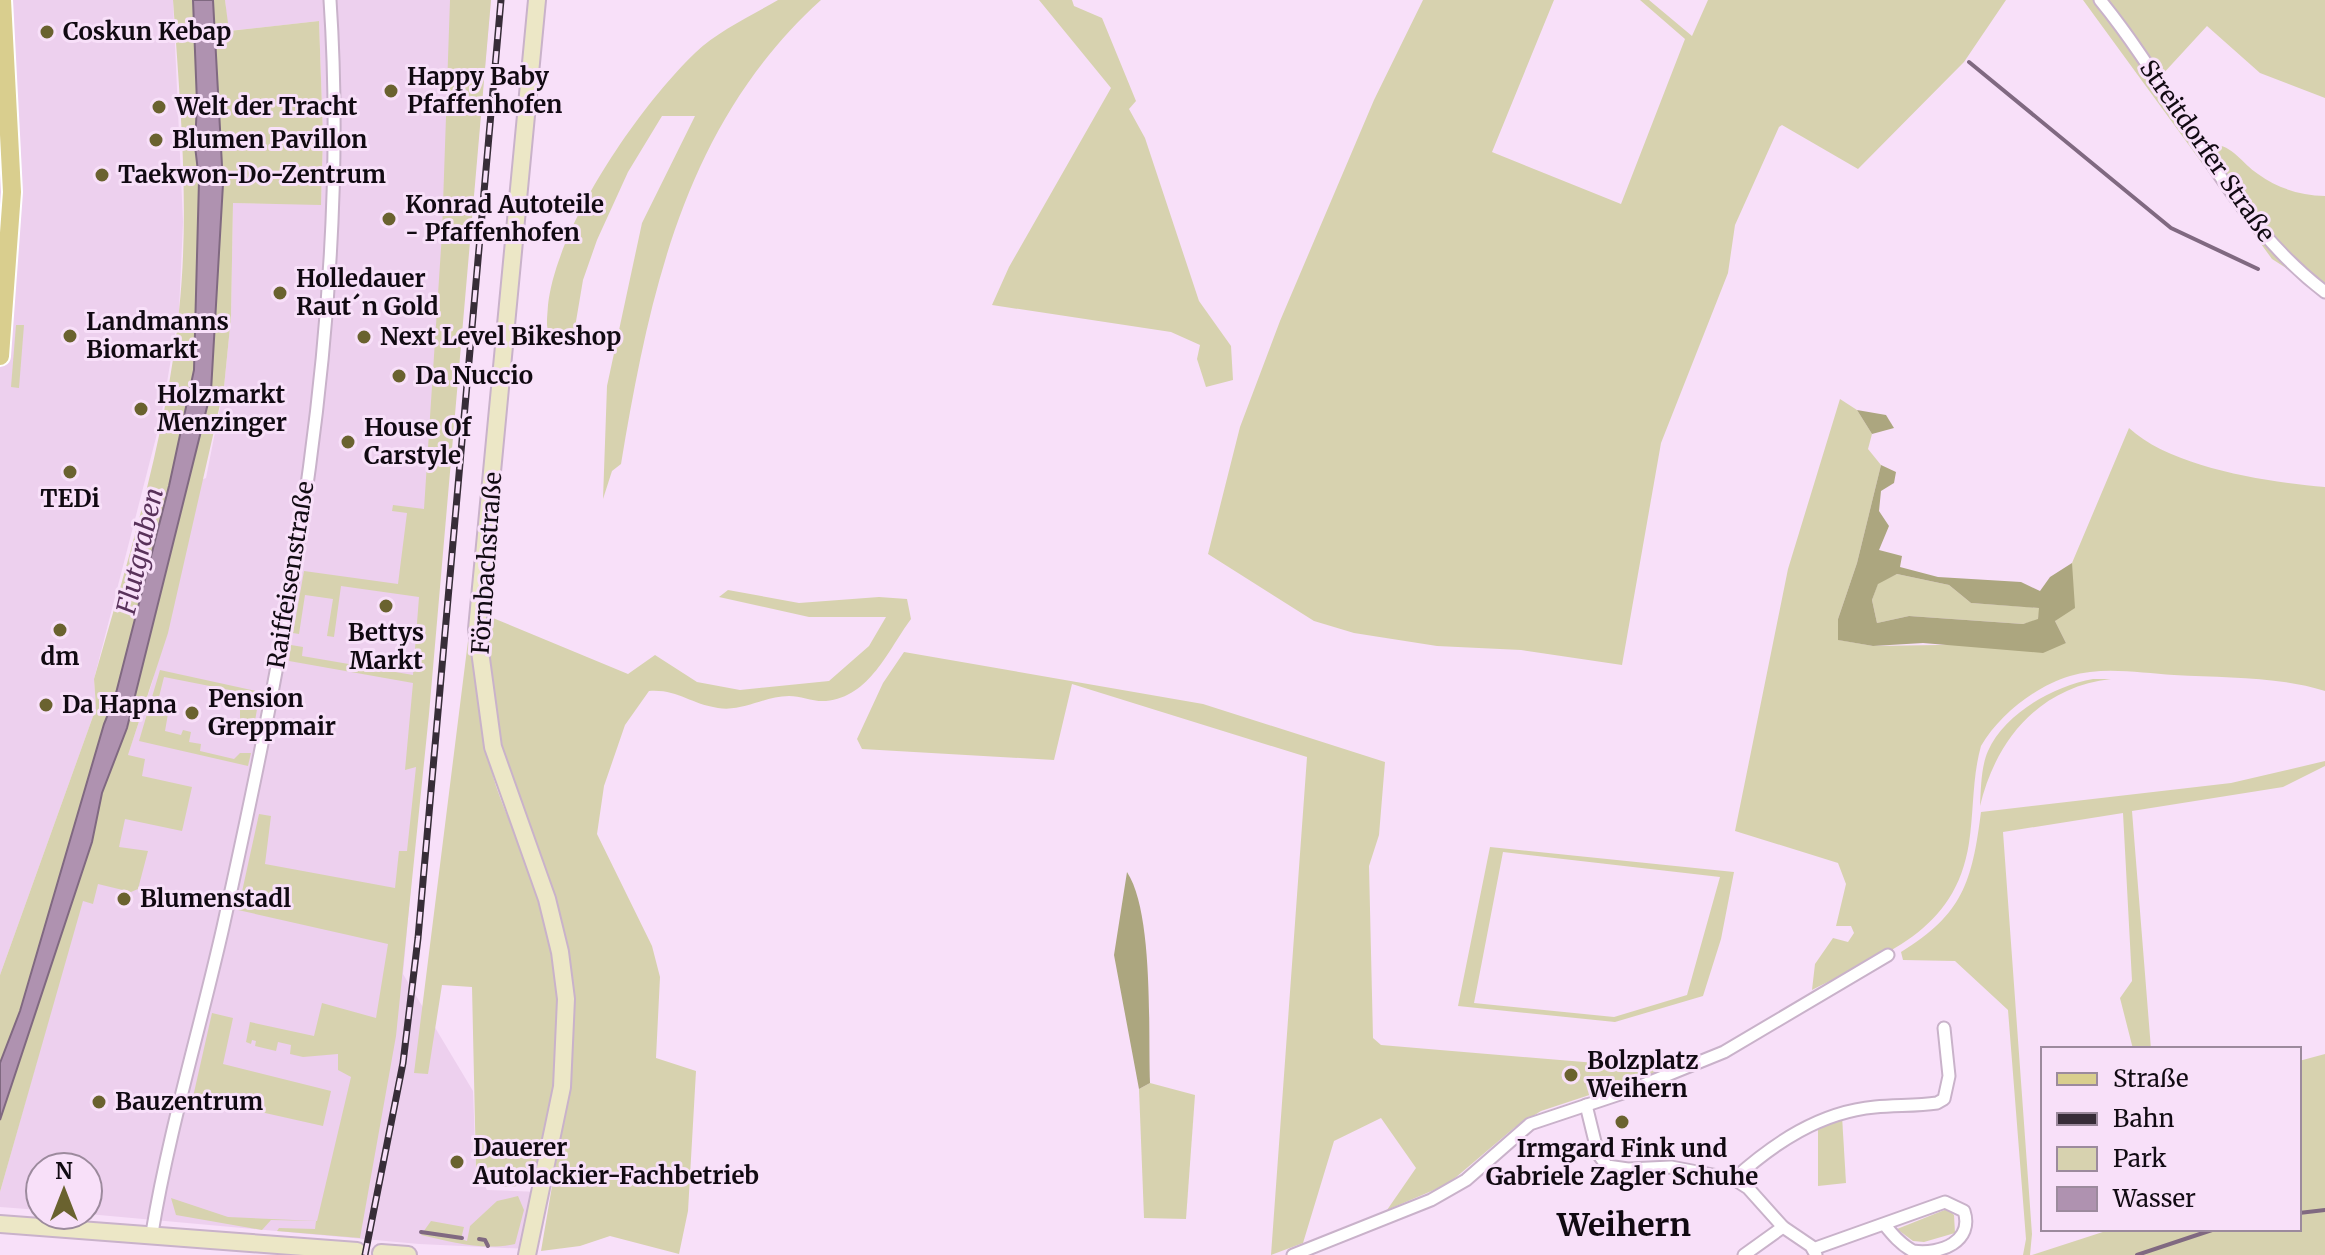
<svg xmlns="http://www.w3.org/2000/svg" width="2325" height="1255" viewBox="0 0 2325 1255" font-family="Merriweather,serif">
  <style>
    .built { fill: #edd0ee }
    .green { fill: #d7d2af; fill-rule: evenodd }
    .forest { fill: #aca67f; fill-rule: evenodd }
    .water { fill: #af92b0; stroke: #806981; stroke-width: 2 }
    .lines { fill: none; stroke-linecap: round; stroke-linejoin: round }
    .stream { stroke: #806981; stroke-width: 4 }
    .street-casing { stroke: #c9b2ca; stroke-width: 15 }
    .secondary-casing { stroke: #c9b2ca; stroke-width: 20 }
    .primary-casing { stroke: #fff; stroke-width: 22 }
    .street { stroke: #fff; stroke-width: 11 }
    .secondary { stroke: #ece7c6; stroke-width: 16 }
    .primary { stroke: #d9ce8e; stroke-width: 18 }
    .rail-casing { stroke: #372d38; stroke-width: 7 }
    .rail { stroke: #f8e0f9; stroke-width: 4; stroke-dasharray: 12; stroke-linecap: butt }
    .poi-dot { fill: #6a622f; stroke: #f8e0f9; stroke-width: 3 }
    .labels { text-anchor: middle; stroke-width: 6; stroke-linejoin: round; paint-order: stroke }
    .poi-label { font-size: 24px; font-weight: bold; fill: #110a12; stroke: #f8e0f9; text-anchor: start }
    .street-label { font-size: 24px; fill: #110a12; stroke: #f8e0f9 }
    .water-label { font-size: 26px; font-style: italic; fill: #58315a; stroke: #f8e0f9 }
    .district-label { font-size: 32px; font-weight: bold; fill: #110a12; stroke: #f8e0f9 }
  </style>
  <rect width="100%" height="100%" fill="#f8e0f9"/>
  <g class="built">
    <polygon points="0,0 173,0 183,222 179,311 161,418 94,679 96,708 0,975"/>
    <polygon points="225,0 491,0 403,974 473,1091 476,1169 487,1190 541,1192 529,1249 419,1244 88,1214 88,1167 40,1167 40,1210 0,1207 0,1192 98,844 152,683 201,480 206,478 224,387 231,317 233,203 321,204 323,136 319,21 228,31"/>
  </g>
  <g class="green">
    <path d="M173,0H225L229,31L319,21L323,136L321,205L233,203L231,317L224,387L168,633L128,755L145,759L142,776L192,787L183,827L182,831L125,819L119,847L148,851L138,889L131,892L98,884L93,904L83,901L0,1192V975L96,708L94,679C128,560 167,435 179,311C190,209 180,102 173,0Z"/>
    <polygon points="450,0 491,0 429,714 396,1036 360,1238 277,1231 279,1228 315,1229 316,1221 271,1220 262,1230 176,1215 171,1198 228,1217 317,1221 351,1077 338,1070 338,1054 303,1057 290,1054 291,1045 278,1042 276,1051 255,1046 256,1041 252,1040 251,1044 246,1042 250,1022 314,1036 322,1003 376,1018 388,944 238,910 259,814 271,816 265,864 395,888 399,851 407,851 416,767 405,770 413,683 289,661 291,645 303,647 302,656 413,675 419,597 341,586 334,637 327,636 333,599 305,595 299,634 293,633 304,571 398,584 407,513 392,511 393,505 424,509 442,233"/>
    <path d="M778,0H821C685,123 650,291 621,464L612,471L603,499L607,386L642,223L695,116H662L628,172L597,240L583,280L573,339L562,346C543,337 547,323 548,305C557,226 638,108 695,53C718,31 751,16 778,0Z"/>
    <polygon points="1039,0 1072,0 1074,6 1102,18 1136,101 1129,109 1145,138 1199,301 1231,346 1233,380 1206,387 1197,359 1200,345 1171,332 992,305 1009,267 1111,88"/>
    <polygon points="1423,0 1554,0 1492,152 1621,204 1685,39 1640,0 1649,0 1692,36 1708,0 2006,0 1964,62 1858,169 1782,125 1779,127 1735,225 1728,273 1661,443 1622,665 1521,650 1437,646 1354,633 1314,621 1208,554 1240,427 1280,321 1374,100"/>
    <path d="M2083,0H2325V98L2260,73L2207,26L2161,76L2210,145C2232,143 2241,163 2258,174C2279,189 2300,195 2325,196V293L2272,259Z"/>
    <polygon points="16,325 24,325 19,388 11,387"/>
    <path d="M1840,399L1857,410L1872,434L1868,449L1881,465L1857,563L1838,619L1839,640L1873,646L2066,643L2055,621L2071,597L2072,563L2129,428C2172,468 2268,482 2325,487V691C2276,676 2225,678 2174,675C2140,673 2103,666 2070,676C2036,686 1999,715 1981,746C1972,778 1974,811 1969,843C1955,933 1885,953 1812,990L1815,964L1833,938L1848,942L1854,933L1851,926H1836L1846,884L1838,863L1735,831L1788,569Z"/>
    <polygon points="1897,574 1949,585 1971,603 2040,608 2038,620 2023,624 1909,616 1877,623 1872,600 1878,583"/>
    <path d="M728,590L799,603L879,597L907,599L911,619C888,650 870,697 826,701C813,702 801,696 789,696C764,696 744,712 718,708C690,704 678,689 649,691L625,725L604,786L597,834L652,946L660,977L656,1058L696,1071L688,1211L679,1254L610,1236L580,1246L541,1251L568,1092L573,999L502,754L490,691L488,616L628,674L655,655L697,682L740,690L829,681L869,646L886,617H809L719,597Z"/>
    <path d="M468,641L474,653C479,697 482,743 496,786C513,836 541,882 551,934C568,1021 554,1091 536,1176C522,1193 485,1189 476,1169L472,987L442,985L428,1074L414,1073Z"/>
    <polygon points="904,652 1203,704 1385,762 1379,835 1369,866 1373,1038 1381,1045 1668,1069 1541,1111 1514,1128 1448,1184 1387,1210 1416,1168 1381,1118 1334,1141 1303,1243 1271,1255 1307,757 1072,684 1054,760 862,749 857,739 883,683"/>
    <polygon points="160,670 260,692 252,738 247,737 249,724 240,723 240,699 230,690 164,677 157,705 169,708 165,731 181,735 183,730 191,732 189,742 201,744 200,751 234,759 240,753 251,753 248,766 139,741"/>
    <path d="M2093,679H2111C2040,687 1996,739 1980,806C1981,788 1981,767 1988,751C2005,713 2054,686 2093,679Z"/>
    <path d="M2325,761V766L2283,787L2132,811L2151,1049H2133L2120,998L2132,981L2123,813L2003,832L2032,1234L2030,1255H2023L2026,1239L2008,1010L1955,961L1903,960L1901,952C1963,914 1972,882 1981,812L2231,783Z"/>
    <path d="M1490,847L1734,872L1721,939L1703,996L1615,1022L1458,1006ZM1503,852L1720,877L1687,995L1614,1017L1474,1003Z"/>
    <polygon points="212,1013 233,1018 223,1064 331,1091 323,1126 193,1097"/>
    <polygon points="2325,1054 2325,1255 2032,1255 2112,1229 2299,1229 2299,1061"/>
    <polygon points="1150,1083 1195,1095 1186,1219 1144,1218 1139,1089"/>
    <polygon points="1842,1116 1846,1183 1818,1186 1818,1125"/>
    <path d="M518,1196L524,1210L515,1244C483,1251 452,1242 421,1235L431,1221L464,1227L461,1239L467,1241L470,1226L497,1201Z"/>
    <polygon points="1947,1209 1954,1215 1955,1233 1924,1242 1913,1241 1897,1229"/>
  </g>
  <g class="forest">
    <polygon points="1857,410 1886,415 1894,428 1872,434"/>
    <path d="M1881,465L1896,472L1894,483L1881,491L1879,511L1889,526L1879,550L1902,556L1900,567L1938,577L2021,582L2040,591L2050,577L2072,563L2075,608L2055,621L2066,643L2043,653L1923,643L1873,646L1838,640V619L1857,563ZM1897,574L1949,585L1971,603L2039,608L2038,619L2023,624L1909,616L1877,623L1872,600L1878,584Z"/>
    <path d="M1127,872C1154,913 1148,1031 1150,1083L1139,1089L1114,955Z"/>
  </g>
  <polygon class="water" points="193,0 213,0 223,184 211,391 127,728 102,793 92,842 0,1120 0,1063 20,1011 104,724 115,697 169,486 194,370 199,180 195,146 197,103"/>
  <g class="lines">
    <g class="stream">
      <polyline points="1969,62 2171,228 2258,269"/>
      <polyline points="2299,1213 2325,1210"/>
      <polyline points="421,1232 462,1238"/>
      <polyline points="479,1239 485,1240 488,1246"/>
      <polyline points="2137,1255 2215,1229"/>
    </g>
    <g class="street-casing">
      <g id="street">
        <path d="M2100,0C2178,95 2226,217 2325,292"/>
        <polyline points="1586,1105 1598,1154 1607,1166 1628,1169 1671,1167 1734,1179 1748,1188 1783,1227 1811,1246 1816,1255"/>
        <path d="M1734,1179C1774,1143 1820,1112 1875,1107C1896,1105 1917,1106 1937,1103L1944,1099L1949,1076L1944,1028"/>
        <path d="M152,1233C169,1130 200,1029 223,927C290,625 351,311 330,0"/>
        <path d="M1813,1249L1945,1202L1964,1211C1974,1241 1941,1255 1913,1251C1901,1245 1892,1234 1884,1224"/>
        <polyline points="1293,1255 1431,1200 1466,1180 1530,1124 1623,1093 1724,1052 1888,955"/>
        <polyline points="1744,1255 1783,1227"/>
      </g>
    </g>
    <g class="secondary-casing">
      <g id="secondary">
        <polyline points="0,1224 357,1251"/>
        <polyline points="381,1253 408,1255"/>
        <polyline points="527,1255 562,1087 566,999 560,952 547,899 493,747 477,629 537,0"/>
      </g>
    </g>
    <g class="primary-casing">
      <polyline id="primary" points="0,356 12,192 2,0"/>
    </g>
    <use href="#street" class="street"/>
    <use href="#secondary" class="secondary"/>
    <use href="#primary" class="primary"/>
    <g class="rail-casing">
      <polyline id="rail" points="365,1255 403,1063 418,938 501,0"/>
    </g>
    <use href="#rail" class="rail"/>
  </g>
  <g class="poi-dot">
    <circle cx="47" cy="32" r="8"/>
    <circle cx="391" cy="91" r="8"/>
    <circle cx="159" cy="107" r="8"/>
    <circle cx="156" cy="140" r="8"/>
    <circle cx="102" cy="175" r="8"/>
    <circle cx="389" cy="219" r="8"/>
    <circle cx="280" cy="293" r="8"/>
    <circle cx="70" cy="336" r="8"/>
    <circle cx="364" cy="337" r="8"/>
    <circle cx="399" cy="376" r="8"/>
    <circle cx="141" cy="409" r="8"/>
    <circle cx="348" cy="442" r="8"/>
    <circle cx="70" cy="472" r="8"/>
    <circle cx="386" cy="606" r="8"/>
    <circle cx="60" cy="630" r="8"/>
    <circle cx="46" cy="705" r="8"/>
    <circle cx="192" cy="713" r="8"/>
    <circle cx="124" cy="899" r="8"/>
    <circle cx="1571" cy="1075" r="8"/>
    <circle cx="99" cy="1102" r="8"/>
    <circle cx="1622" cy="1122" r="8"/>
    <circle cx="457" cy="1162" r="8"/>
  </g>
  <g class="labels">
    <g class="poi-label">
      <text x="63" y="40">Coskun Kebap</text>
      <text x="407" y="85">Happy Baby<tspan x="407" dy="28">Pfaffenhofen</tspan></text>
      <text x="175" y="115">Welt der Tracht</text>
      <text x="172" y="148">Blumen Pavillon</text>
      <text x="118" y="183">Taekwon-Do-Zentrum</text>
      <text x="405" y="213">Konrad Autoteile<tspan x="405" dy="28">- Pfaffenhofen</tspan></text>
      <text x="296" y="287">Holledauer<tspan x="296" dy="28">Raut´n Gold</tspan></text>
      <text x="86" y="330">Landmanns<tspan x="86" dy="28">Biomarkt</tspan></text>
      <text x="380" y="345">Next Level Bikeshop</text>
      <text x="415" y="384">Da Nuccio</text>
      <text x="157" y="403">Holzmarkt<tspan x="157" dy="28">Menzinger</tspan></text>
      <text x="364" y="436">House Of<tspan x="364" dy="28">Carstyle</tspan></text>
      <text x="70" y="507" text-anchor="middle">TEDi</text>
      <text x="386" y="641" text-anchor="middle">Bettys<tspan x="386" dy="28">Markt</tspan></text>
      <text x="60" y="665" text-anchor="middle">dm</text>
      <text x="208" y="707">Pension<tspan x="208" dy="28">Greppmair</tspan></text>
      <text x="62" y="713">Da Hapna</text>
      <text x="140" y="907">Blumenstadl</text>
      <text x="1587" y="1069">Bolzplatz<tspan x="1587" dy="28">Weihern</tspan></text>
      <text x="115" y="1110">Bauzentrum</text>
      <text x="473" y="1156">Dauerer<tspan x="473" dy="28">Autolackier-Fachbetrieb</tspan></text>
      <text x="1622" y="1157" text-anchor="middle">Irmgard Fink und<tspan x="1622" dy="28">Gabriele Zagler Schuhe</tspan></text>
    </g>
    <g class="street-label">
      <text transform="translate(2207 151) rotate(55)" y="8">Streitdorfer Straße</text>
      <text transform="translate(487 563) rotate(-86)" y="8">Förnbachstraße</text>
      <text transform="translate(291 575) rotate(-81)" y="8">Raiffeisenstraße</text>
    </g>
    <g class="water-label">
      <text transform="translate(140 551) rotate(-77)" y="9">Flutgraben</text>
    </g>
    <g class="district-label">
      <text x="1624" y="1236">Weihern</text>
    </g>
  </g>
  <rect x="2041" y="1047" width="260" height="184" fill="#f8e0f9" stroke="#9c8a9d" stroke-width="2"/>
  <rect x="2057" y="1073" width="40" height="12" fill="#d9ce8e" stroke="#9c8a9d" stroke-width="2"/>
  <text x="2113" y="1087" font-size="24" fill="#110a12">Straße</text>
  <rect x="2057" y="1113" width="40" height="12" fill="#372d38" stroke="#9c8a9d" stroke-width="2"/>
  <text x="2113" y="1127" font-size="24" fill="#110a12">Bahn</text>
  <rect x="2057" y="1147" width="40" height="24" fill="#d7d2af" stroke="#9c8a9d" stroke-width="2"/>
  <text x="2113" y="1167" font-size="24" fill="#110a12">Park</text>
  <rect x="2057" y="1187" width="40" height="24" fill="#af92b0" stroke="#9c8a9d" stroke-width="2"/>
  <text x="2113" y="1207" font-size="24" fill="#110a12">Wasser</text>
  <g transform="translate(64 1191)"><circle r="38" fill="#f8e0f9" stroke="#9c8a9d" stroke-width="2"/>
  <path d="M0-6L14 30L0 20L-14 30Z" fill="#6a622f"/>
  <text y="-12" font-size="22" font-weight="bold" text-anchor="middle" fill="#110a12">N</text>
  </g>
</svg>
